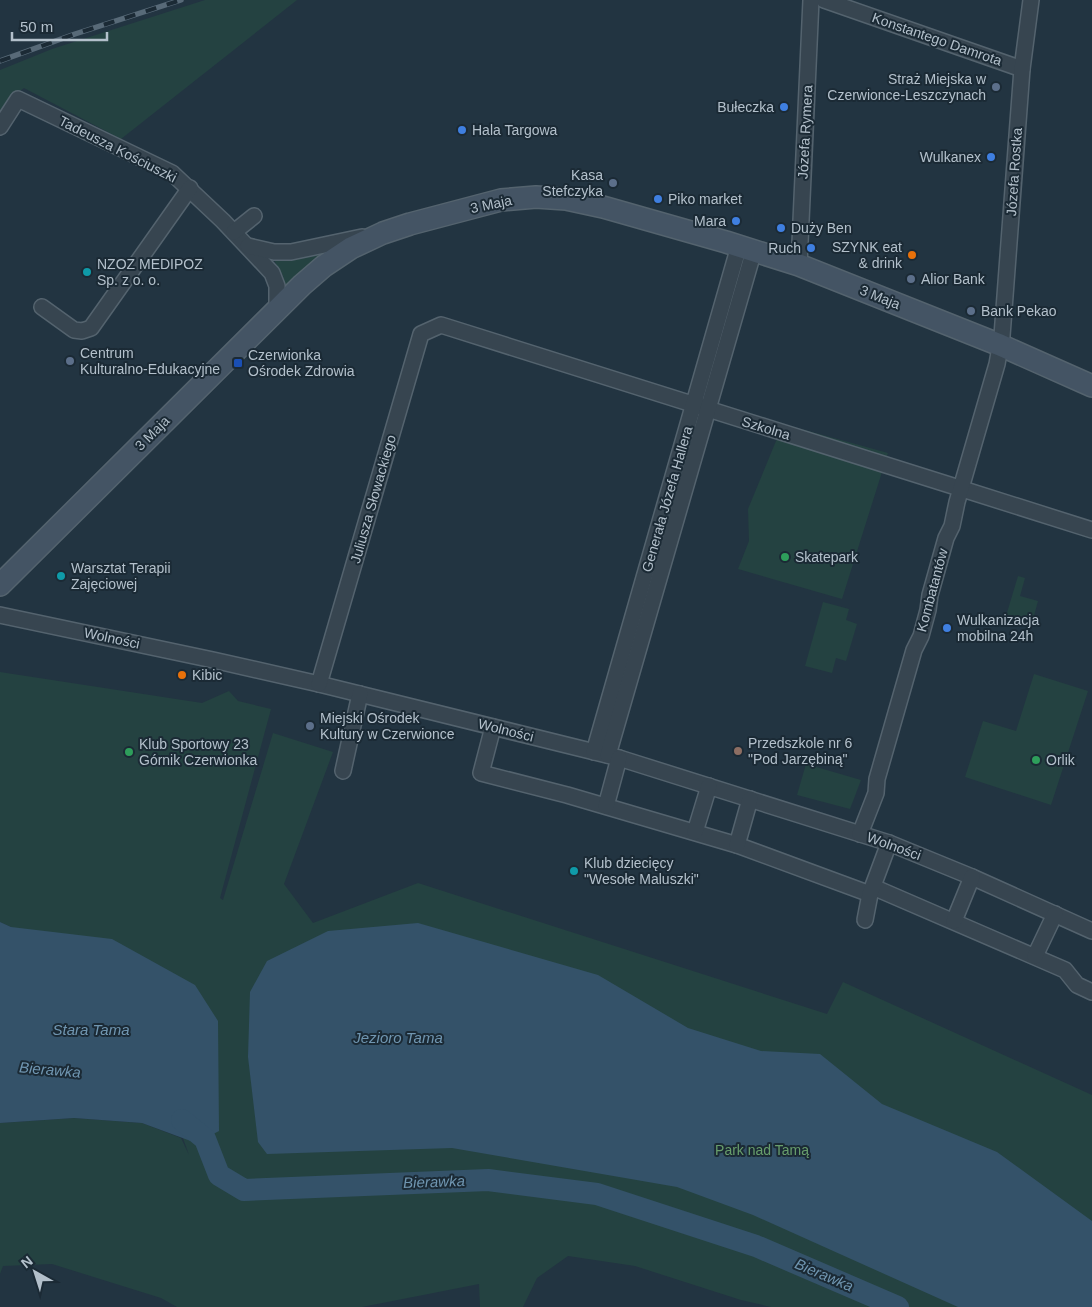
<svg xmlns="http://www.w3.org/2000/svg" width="1092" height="1307" viewBox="0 0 1092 1307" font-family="Helvetica,sans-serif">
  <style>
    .green { fill: #244241 }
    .water { fill: #345269 }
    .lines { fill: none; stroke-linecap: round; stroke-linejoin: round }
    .river { stroke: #345269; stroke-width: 22 }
    .street-casing { stroke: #54636e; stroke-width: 18 }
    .secondary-casing { stroke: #54636e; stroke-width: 24 }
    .street { stroke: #374550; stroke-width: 15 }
    .secondary { stroke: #445464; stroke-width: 21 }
    .rail-casing { stroke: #586a78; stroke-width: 5.5 }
    .rail { stroke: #1b2a35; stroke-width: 4; stroke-dasharray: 11; stroke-linecap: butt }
    .service-dot { fill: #5c6f8a; stroke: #1b2a35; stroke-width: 2 }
    .shop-dot { fill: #3f7fe0; stroke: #1b2a35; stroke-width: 2 }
    .food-dot { fill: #e8710a; stroke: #1b2a35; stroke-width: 2 }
    .culture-dot { fill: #0f9aa8; stroke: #1b2a35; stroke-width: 2 }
    .transit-dot { fill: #1a4fb4; stroke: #1b2a35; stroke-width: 2 }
    .leisure-dot { fill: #2e9e5b; stroke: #1b2a35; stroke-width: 2 }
    .education-dot { fill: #8d6e63; stroke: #1b2a35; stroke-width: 2 }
    .labels { text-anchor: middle; stroke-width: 4; stroke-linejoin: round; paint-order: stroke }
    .street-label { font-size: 14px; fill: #b3c0cb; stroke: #1b2a35 }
    .poi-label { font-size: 14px; fill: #b3c0cb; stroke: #1b2a35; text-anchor: start }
    .park-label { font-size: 14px; fill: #689e6c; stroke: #1b2a35 }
    .water-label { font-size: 15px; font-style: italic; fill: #7096b1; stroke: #1b2a35 }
  </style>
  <rect width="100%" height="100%" fill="#223441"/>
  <g class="green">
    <polygon points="205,0 297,0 121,139 24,88 9,99 0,113 0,70 52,49"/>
    <polygon points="321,254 319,258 286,290 283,276 274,260 300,259"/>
    <polygon points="783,424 888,453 842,599 738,569 749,541 748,509"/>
    <polygon points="1018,576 1025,578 1020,596 1038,601 1032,623 1006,616"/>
    <polygon points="823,602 849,609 846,620 857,624 846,661 836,658 832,673 805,666"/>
    <polygon points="0,672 202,703 229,691 238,701 271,709 220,898 223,900 273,733 333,752 284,884 313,923 418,883 827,1014 843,982 1092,1095 1092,1307 771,1307 741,1300 635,1266 568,1256 537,1278 523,1307 480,1307 479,1284 362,1307 177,1307 161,1298 52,1264 3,1266 0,1274 0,1123 74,1118 142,1123 181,1138 189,1155 136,1005 11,927 0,922"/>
    <polygon points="1034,674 1088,691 1051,805 965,777 983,721 1016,731"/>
    <polygon points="806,764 861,780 850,809 797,795"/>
  </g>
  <g class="water">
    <polygon points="0,922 11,927 112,939 195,985 218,1021 219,1131 196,1143 142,1123 74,1118 0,1123"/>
    <polygon points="418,923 598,975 688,1028 761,1051 820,1054 882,1104 997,1152 1092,1221 1092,1307 958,1307 753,1215 677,1187 452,1148 267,1154 258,1142 248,1057 250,992 267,961 328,931"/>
  </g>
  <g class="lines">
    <polyline class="river" points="182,1120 205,1139 219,1175 244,1190 488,1180 597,1194 756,1246 898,1307"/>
    <g class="street-casing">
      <g id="street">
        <polyline points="824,0 1022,69"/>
        <polyline points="0,127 18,99 172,173 223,221 272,273 277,286 277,309"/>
        <polyline points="234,232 254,216"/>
        <polyline points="248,246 274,252 291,252 362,237"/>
        <polyline points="799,265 811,0"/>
        <polyline points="42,307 74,330 82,331 91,328 190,188"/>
        <polyline points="0,615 213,660 319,684 619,758 889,843 972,877 1092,931"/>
        <path d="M319,684L421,334L441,325C657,394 875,461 1092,530"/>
        <polyline points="493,727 481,773 567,795 737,845 870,894"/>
        <polyline points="594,752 739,246"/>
        <polyline points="608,755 754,250"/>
        <polyline points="343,771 360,694"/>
        <polyline points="606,806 619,758"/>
        <polyline points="695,832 709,786"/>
        <polyline points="860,834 876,793 877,779 914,650 921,636 928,610 930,595 946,538 952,526 957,502 997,364 1002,336 1022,69 1031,0"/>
        <polyline points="737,845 750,799"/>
        <polyline points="873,887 1065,970 1077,985 1092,992"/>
        <polyline points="865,920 870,894 889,843"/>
        <polyline points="954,921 972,877"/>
        <polyline points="1035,956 1055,914"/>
      </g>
    </g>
    <g class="secondary-casing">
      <polyline id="secondary" points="0,585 302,285 324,266 351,248 383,233 410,224 501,200 536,197 566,199 603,207 726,242 799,265 1000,345 1092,386"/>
    </g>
    <use href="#street" class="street"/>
    <use href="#secondary" class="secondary"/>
    <g class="rail-casing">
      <polyline id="rail" points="0,61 75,34 181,0"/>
    </g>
    <use href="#rail" class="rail"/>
  </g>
  <g class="service-dot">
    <circle cx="996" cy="87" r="5"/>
    <circle cx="613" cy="183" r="5"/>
    <circle cx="911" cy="279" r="5"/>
    <circle cx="971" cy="311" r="5"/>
    <circle cx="70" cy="361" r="5"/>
    <circle cx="310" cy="726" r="5"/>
  </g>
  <g class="shop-dot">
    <circle cx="784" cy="107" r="5"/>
    <circle cx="462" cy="130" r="5"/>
    <circle cx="991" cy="157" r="5"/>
    <circle cx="658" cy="199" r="5"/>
    <circle cx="736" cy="221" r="5"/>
    <circle cx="781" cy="228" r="5"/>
    <circle cx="811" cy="248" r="5"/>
    <circle cx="947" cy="628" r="5"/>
  </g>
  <g class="food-dot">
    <circle cx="912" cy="255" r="5"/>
    <circle cx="182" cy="675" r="5"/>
  </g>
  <g class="culture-dot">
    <circle cx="87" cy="272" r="5"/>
    <circle cx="61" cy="576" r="5"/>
    <circle cx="574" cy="871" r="5"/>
  </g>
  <rect class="transit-dot" x="233" y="358" width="10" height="10" rx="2.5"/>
  <g class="leisure-dot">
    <circle cx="785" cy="557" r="5"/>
    <circle cx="129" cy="752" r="5"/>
    <circle cx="1036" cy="760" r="5"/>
  </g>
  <circle class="education-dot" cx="738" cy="751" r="5"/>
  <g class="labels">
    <g class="street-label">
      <text transform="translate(937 39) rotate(19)" y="5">Konstantego Damrota</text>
      <text transform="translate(805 132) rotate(-87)" y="5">Józefa Rymera</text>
      <text transform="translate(118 149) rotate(27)" y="5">Tadeusza Kościuszki</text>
      <text transform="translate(1014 172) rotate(-86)" y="5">Józefa Rostka</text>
      <text transform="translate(491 204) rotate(-12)" y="5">3 Maja</text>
      <text transform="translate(880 297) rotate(22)" y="5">3 Maja</text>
      <text transform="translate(766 428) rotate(17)" y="5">Szkolna</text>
      <text transform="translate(152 433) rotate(-45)" y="5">3 Maja</text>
      <text transform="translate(373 499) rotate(-74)" y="5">Juliusza Słowackiego</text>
      <text transform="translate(667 499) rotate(-74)" y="5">Generała Józefa Hallera</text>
      <text transform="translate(932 590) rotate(-75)" y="5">Kombatantów</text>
      <text transform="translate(112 638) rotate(12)" y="5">Wolności</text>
      <text transform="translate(506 730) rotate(14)" y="5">Wolności</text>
      <text transform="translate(894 846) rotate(20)" y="5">Wolności</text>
    </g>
    <g class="poi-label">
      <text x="986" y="84" text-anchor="end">Straż Miejska w<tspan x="986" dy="16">Czerwionce-Leszczynach</tspan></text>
      <text x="774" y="112" text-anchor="end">Bułeczka</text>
      <text x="472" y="135">Hala Targowa</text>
      <text x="981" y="162" text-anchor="end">Wulkanex</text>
      <text x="603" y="180" text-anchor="end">Kasa<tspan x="603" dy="16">Stefczyka</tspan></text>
      <text x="668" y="204">Piko market</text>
      <text x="726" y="226" text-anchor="end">Mara</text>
      <text x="791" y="233">Duży Ben</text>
      <text x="902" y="252" text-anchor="end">SZYNK eat<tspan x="902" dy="16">&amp; drink</tspan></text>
      <text x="801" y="253" text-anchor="end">Ruch</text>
      <text x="97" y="269">NZOZ MEDIPOZ<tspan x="97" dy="16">Sp. z o. o.</tspan></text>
      <text x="921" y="284">Alior Bank</text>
      <text x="981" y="316">Bank Pekao</text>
      <text x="80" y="358">Centrum<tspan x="80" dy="16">Kulturalno-Edukacyjne</tspan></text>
      <text x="248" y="360">Czerwionka<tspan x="248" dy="16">Ośrodek Zdrowia</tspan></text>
      <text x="795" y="562">Skatepark</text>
      <text x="71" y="573">Warsztat Terapii<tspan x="71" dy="16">Zajęciowej</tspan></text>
      <text x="957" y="625">Wulkanizacja<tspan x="957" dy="16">mobilna 24h</tspan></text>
      <text x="192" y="680">Kibic</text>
      <text x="320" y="723">Miejski Ośrodek<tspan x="320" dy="16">Kultury w Czerwionce</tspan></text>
      <text x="748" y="748">Przedszkole nr 6<tspan x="748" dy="16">"Pod Jarzębiną"</tspan></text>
      <text x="139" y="749">Klub Sportowy 23<tspan x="139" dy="16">Górnik Czerwionka</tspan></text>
      <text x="1046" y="765">Orlik</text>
      <text x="584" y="868">Klub dziecięcy<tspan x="584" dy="16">"Wesołe Maluszki"</tspan></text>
    </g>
    <g class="park-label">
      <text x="762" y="1155">Park nad Tamą</text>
    </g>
    <g class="water-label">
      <text x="91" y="1035">Stara Tama</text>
      <text x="398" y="1043">Jezioro Tama</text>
      <text transform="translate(50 1070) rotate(5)" y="5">Bierawka</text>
      <text transform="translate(434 1182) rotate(-2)" y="5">Bierawka</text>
      <text transform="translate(824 1275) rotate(23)" y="5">Bierawka</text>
    </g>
  </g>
  <g transform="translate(35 1272) rotate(321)" stroke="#1b2a35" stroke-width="4" paint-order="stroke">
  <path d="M0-4L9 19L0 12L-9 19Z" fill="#b3c0cb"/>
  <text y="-8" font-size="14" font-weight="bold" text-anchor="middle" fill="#b3c0cb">N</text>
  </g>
  <path d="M12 32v8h95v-8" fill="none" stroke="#b3c0cb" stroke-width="2.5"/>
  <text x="20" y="32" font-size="15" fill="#b3c0cb" stroke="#1b2a35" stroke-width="4" paint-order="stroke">50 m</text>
</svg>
